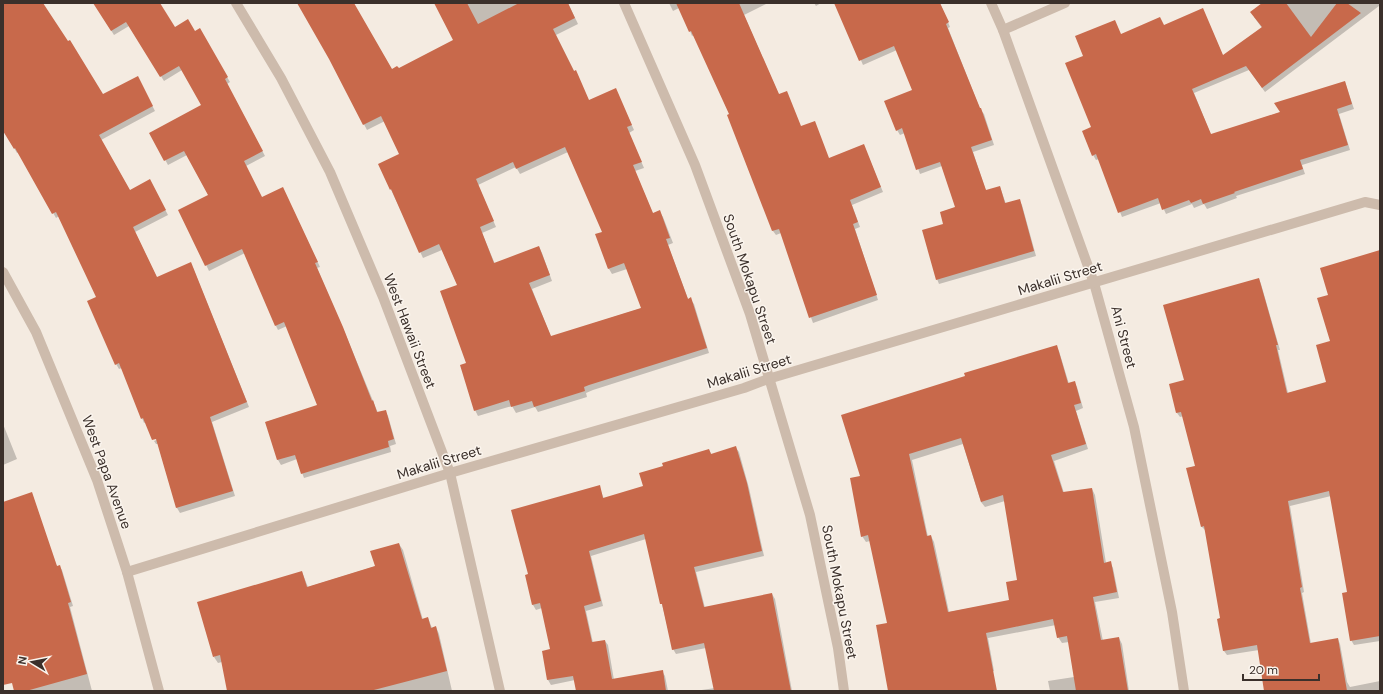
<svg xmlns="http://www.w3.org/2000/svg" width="1383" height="694" viewBox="0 0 1383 694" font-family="'DM Sans',sans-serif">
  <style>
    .shadow { fill: #0003; fill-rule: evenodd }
    .building { fill: #c8694b; fill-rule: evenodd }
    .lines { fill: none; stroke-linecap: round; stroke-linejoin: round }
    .minor { stroke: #cdbbac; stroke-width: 10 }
    .tertiary { stroke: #cdbbac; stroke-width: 10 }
    .labels { text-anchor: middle; stroke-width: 3; stroke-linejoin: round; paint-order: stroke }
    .street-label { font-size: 14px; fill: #3b302b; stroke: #fbf5ee }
  </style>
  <rect width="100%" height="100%" fill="#f4ebe1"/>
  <g class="shadow">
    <polygon points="3,3 42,3 103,96 140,82 155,111 101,140 130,191 152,185 168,215 135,232 157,278 193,268 249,407 212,422 235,496 180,513 177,508 158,444 156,444 154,441 161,438 146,422 144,423 122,368 119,369 116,364 98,297 59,216 56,218 19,152 17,153 3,129"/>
    <polygon points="94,3 159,3 174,28 195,33 199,30 230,82 227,84 265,156 246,166 262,198 285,193 320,267 317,268 345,333 378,413 385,411 388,416 396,444 390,446 391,452 304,478 297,459 281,465 278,460 266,422 318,406 287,326 278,330 276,326 245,253 209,271 180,210 209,196 187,155 168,165 151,134 203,106 182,70 164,81 129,26 114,35"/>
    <path d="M298,3H353L392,70H398L455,40L435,3H568L578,24L556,35L589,101L618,95L634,130L629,133L644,168L635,171L653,214L659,211L663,217L673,243L668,245L688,299H690L694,304L709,353L593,390L586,393L587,397L538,412L535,407L516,413L512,406L478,416L475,410L467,364L458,286L442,250L423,258L379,164L400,155L385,121L367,130L330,59ZM568,152L603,232L597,235L609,269L612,274L627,269L642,308L551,337L532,289L552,281L542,253L539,247L495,264L482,233L496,227L478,185L516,167L520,174Z"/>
    <polygon points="669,3 768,3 744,15 779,95 801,127 829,159 864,146 883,192 852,205 860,227 855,229 878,300 813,323 781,233 776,235 773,231 729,115 730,115 694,35 692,36 690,31 679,8 673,11"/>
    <polygon points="814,3 821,3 816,6"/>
    <polygon points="836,3 940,3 950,27 948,28 980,109 984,114 994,145 973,152 986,191 1000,187 1006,204 1019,200 1022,205 1036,256 939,284 937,279 945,225 957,208 942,166 920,174 905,133 900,135 897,130 913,90 897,50 863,65"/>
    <polygon points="1264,3 1379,3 1379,6 1265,92 1249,70 1194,93 1211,135 1281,112 1345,82 1354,109 1339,114 1350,150 1302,165 1305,174 1236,196 1237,198 1207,209 1204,204 1194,208 1192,204 1166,214 1161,203 1122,217 1099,159 1096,160 1093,155 1092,128 1121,35 1164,26 1203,10 1223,56 1262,28 1254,17"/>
    <polygon points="1380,258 1380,641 1354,645 1351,640 1348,593 1331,496 1290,506 1304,592 1302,593 1311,644 1338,639 1340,644 1347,682 1350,687 1380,681 1380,691 1265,691 1259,650 1227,655 1224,651 1221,619 1206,531 1202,527 1188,468 1196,466 1184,416 1180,417 1177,413 1185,381 1259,279 1261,284 1280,350 1278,350 1288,393 1327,383 1331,342 1329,296"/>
    <path d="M1056,346L1059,351L1069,384L1074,382L1077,387L1083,408L1076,411L1088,449L1054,461L1064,493L1092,489L1095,495L1106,563L1110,562L1113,568L1119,598L1095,602L1103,641L1119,638L1122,644L1129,691H1050L1048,681L1074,677L1069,642L1062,643L1058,637L1056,625L988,638L994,671L965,677L967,691H889V624L870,541L866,542L862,536L861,477L966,377ZM963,444L981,502L985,507L1005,501L1019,581L1010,601L949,612L934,542L931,536L928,537L912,460Z"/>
    <polygon points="3,424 17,459 3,465"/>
    <polygon points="736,448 739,452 749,488 764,556 696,572 705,608 772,594 775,599 792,691 695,691 715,688 706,648 676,654 673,649 646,539 591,556 603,606 586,611 593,643 605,641 608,645 614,680 662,671 665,676 668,691 577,691 575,680 551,685 548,680 551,650 542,608 536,610 533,605 527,576 530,575 599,486 604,499 644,487 664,467 709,450 712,455"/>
    <polygon points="3,501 57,566 59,566 62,570 73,606 70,607 92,691 15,691 3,628"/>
    <polygon points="399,544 403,550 423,620 428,618 432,628 436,627 439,634 452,691 228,691 222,662 218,663 214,657 302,572 308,587 376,566"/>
  </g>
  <g class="building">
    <polygon points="3,3 43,3 68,41 70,40 103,94 138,76 153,106 99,135 130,190 150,179 166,210 133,227 157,277 191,262 247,402 210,417 233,491 176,508 156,439 152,440 143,418 141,419 119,363 115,365 87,301 96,297 56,212 52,214 15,148 14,149 3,131"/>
    <polygon points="93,3 160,3 175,27 188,19 195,31 200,28 228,77 225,79 263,151 244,161 262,197 283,187 318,262 315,263 343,327 372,401 373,400 377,412 386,410 394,439 388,441 389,447 301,474 295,455 277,460 265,422 317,405 284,322 275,326 242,249 205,266 178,210 208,195 184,151 164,161 149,133 201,105 179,66 160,77 126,22 111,31"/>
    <path d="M297,3H354L392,69L397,66L399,68L453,40L434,3H467L478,24L519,3H568L575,18L553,29L574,71L576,70L589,100L616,88L632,125L627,127L642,162L633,165L653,213L660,210L670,238L666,239L688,299L691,297L707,348L589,385L584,387L585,391L534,407L532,401L511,407L509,400L474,411L460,365L466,363L440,291L457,285L439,244L419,253L391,189L390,190L378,164L399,154L381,116L363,125L329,59ZM565,147L602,232L595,234L608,269L624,263L641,308L551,336L529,283L550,275L539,246L494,263L480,227L494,221L476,179L513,162L516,169Z"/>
    <polygon points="676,3 739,3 779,94 787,91 801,126 815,121 829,158 864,144 881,187 850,200 858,222 853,224 877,295 809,318 779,229 772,231 727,115 729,114 691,31 689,32"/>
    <polygon points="834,3 940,3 949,22 946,24 980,108 981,108 992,140 971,147 986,190 1000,186 1005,203 1020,199 1034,251 936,280 922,230 943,224 940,212 955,207 940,162 916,170 902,128 896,131 884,101 912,90 894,46 859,61"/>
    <polygon points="1262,3 1286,3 1311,37 1337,3 1347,3 1361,13 1262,88 1246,66 1192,89 1211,134 1280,112 1274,103 1345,81 1352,104 1337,109 1348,145 1300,160 1303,169 1234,192 1235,193 1203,204 1201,199 1191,203 1189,200 1162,210 1158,198 1118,213 1096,154 1092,156 1082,131 1091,127 1065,63 1083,56 1075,36 1115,20 1121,34 1160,17 1164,25 1203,8 1223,55 1262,27 1250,12"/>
    <polygon points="1380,250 1380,636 1350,641 1342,593 1347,592 1329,491 1288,501 1302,587 1300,588 1310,643 1338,638 1347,691 1264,691 1257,645 1223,651 1217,619 1220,618 1204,526 1201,527 1186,468 1195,466 1181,412 1176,413 1169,384 1184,380 1163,305 1259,278 1278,345 1276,345 1287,393 1326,382 1316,345 1330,341 1317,298 1328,295 1320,268"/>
    <path d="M1057,345L1068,383L1075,381L1081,403L1074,405L1086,444L1051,455L1063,492L1092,488L1104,563L1111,561L1117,592L1093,597L1101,640L1119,637L1128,691H1076L1067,636L1057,638L1053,619L986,633L997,691H888L876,625L887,623L868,535L861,537L850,478L860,476L841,415L965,376L964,373ZM961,438L981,502L1003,495L1017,580L1006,582L1009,600L948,612L931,535L927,536L909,454Z"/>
    <polygon points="736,446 747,483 762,551 694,567 704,607 772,593 791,691 714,691 704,643 672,650 662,604 660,604 644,534 589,551 601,601 584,606 592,642 605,640 612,679 663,670 666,691 576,691 573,676 547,680 542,651 550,649 540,603 532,605 525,575 528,574 511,510 600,485 603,498 643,486 639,473 663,466 662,463 709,449 711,454"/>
    <polygon points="32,492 57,566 60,565 71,602 68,603 87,674 26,691 14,691 12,683 3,685 3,502"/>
    <polygon points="399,543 422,619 428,617 431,628 436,626 447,671 370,691 227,691 220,655 213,657 197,602 302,571 307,587 375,566 370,551"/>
  </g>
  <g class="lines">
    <g class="minor">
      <polyline points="236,3 281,78 330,172 383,297 450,473 500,691"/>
      <polyline points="624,3 695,165 750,314 810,515 838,648 844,691"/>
      <polyline points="991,3 1003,30 1094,283 1134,427 1172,612 1184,691"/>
      <polyline points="1003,30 1065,3"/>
      <polyline points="127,572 450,473 744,388 768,379 1365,202 1380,205"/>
    </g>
    <polyline class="tertiary" points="3,272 36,332 97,480 127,572 159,691"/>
  </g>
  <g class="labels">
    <g class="street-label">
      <text transform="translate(1060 278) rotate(-17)" y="5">Makalii Street</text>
      <text transform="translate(750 279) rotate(71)" y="5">South Mokapu Street</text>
      <text transform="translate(410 331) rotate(69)" y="5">West Hawaii Street</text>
      <text transform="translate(1124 337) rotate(75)" y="5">Ani Street</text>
      <text transform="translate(749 371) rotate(-17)" y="5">Makalii Street</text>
      <text transform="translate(439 462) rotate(-17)" y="5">Makalii Street</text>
      <text transform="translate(107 472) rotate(70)" y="5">West Papa Avenue</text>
      <text transform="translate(840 592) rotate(79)" y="5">South Mokapu Street</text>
    </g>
  </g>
  <rect width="1383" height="694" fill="none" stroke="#3b302b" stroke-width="8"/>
  <g transform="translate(32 662) rotate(280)" stroke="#fbf5ee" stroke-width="3" paint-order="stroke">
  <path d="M0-3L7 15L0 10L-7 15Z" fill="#3b302b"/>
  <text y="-6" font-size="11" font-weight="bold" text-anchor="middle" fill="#3b302b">N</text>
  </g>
  <path d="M1243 674v6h76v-6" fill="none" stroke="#3b302b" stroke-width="2"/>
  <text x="1249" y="674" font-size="12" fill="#3b302b" stroke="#fbf5ee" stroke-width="3" paint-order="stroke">20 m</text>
</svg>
